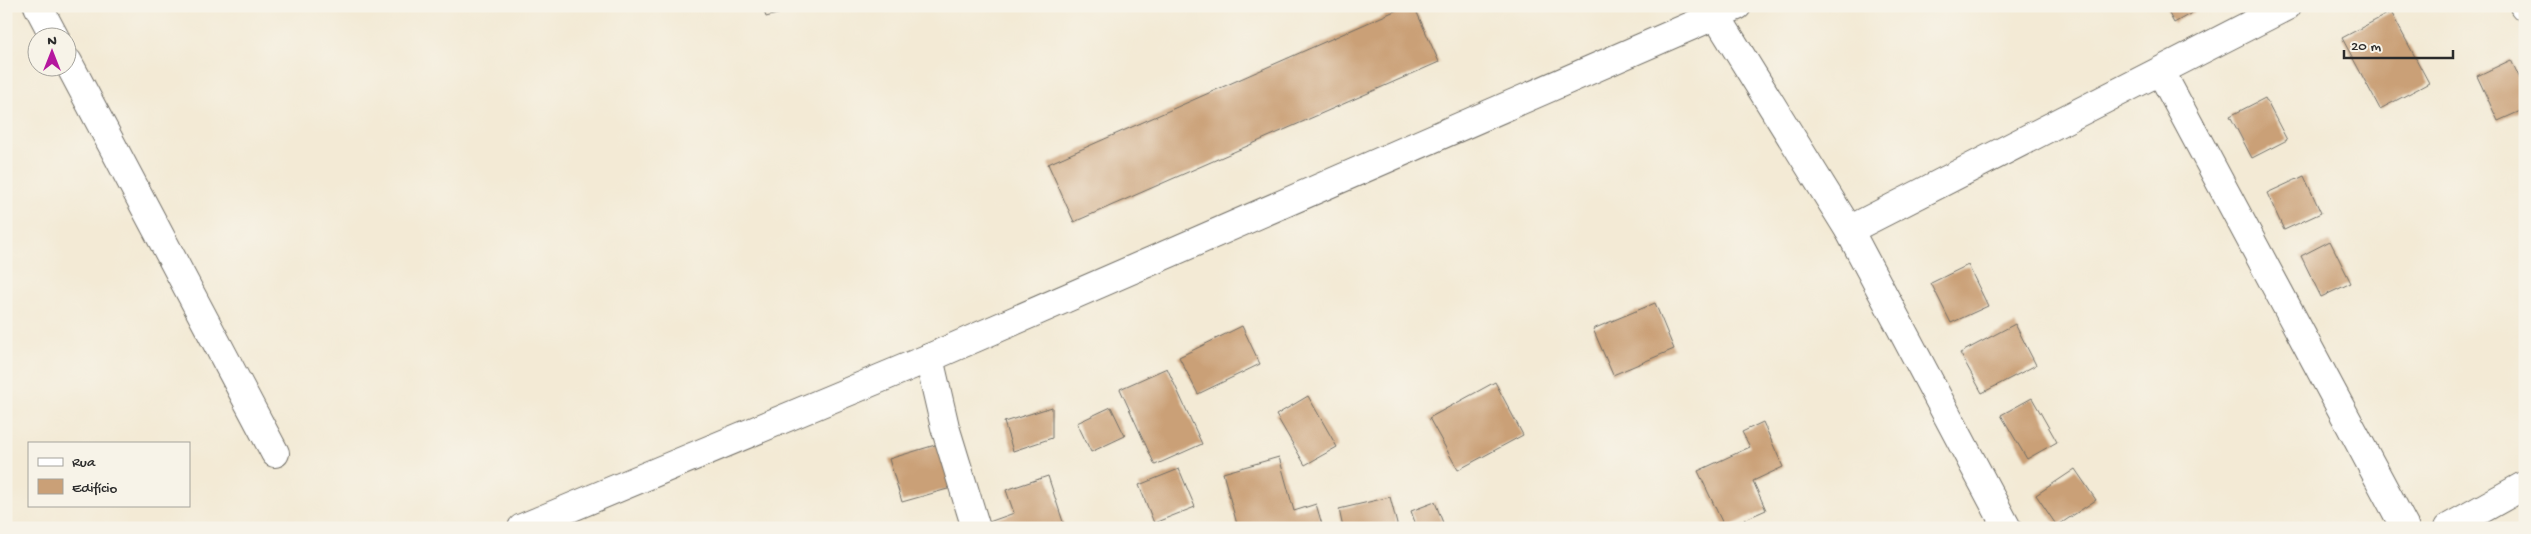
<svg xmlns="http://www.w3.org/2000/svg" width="2531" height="534" viewBox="0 0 2531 534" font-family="'Gochi Hand',sans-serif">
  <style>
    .building { fill: #caa077 }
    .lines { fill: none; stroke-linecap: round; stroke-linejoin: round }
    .minor-casing { stroke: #716e66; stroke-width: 30 }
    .minor { stroke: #fff; stroke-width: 28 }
  </style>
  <rect width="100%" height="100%" fill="#f7f3e8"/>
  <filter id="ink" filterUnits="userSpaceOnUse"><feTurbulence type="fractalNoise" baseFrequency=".02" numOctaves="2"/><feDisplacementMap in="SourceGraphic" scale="10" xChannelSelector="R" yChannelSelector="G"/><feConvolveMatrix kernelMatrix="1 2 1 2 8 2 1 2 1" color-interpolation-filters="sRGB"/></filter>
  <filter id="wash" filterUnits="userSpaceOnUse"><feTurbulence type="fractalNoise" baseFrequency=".0096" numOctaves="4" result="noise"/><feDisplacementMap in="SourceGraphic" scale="20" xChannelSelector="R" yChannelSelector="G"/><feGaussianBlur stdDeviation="1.12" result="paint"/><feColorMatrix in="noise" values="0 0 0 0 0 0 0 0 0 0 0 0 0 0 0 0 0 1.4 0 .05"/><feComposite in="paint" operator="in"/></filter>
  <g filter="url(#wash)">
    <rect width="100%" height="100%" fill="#f3ead5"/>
    <g id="blocks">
      <g class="building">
        <polygon points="763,6 796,6 796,9 766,17"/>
        <polygon points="1406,6 1414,6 1439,62 1074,222 1048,164"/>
        <polygon points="2165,6 2204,6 2174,23"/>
        <polygon points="2391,12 2429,83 2380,109 2342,38"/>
        <polygon points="2511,60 2525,89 2525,109 2498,121 2477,76"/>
        <polygon points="2265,98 2287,140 2252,158 2230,116"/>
        <polygon points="2304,176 2321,213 2284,230 2267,193"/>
        <polygon points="2330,241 2351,283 2321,297 2301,256"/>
        <polygon points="1968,265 1988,306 1951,323 1931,283"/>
        <polygon points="1655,303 1674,349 1613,375 1593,329"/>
        <polygon points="2015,324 2036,365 1982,393 1960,353"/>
        <polygon points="1242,326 1260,364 1198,394 1179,357"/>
        <polygon points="1167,368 1202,444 1155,465 1120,389"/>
        <polygon points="1495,382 1523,435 1458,470 1429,418"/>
        <polygon points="1308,396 1337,447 1305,465 1276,415"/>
        <polygon points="2032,398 2057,442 2027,459 2001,415"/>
        <polygon points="1052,407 1052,438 1013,451 1004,422"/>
        <polygon points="1111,407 1125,436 1091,452 1077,423"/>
        <polygon points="1763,422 1783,467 1753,481 1766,510 1725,528 1698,471 1750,447 1742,432"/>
        <polygon points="945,442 958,486 902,502 889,459"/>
        <polygon points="1279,457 1294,511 1316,504 1323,528 1238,528 1223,473"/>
        <polygon points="1179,469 1195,507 1154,523 1139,485"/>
        <polygon points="2075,469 2096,500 2057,526 2036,495"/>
        <polygon points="1048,476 1065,528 991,528 989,522 1014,513 1006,490"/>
        <polygon points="1390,497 1398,528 1343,528 1339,509"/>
        <polygon points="1435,502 1445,528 1417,528 1411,511"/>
      </g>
    </g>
  </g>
  <g filter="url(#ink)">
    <use href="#blocks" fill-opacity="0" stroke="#716e66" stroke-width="1"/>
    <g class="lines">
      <g class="minor-casing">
        <g id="minor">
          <polyline points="38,6 55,38"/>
          <polyline points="1710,6 1849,230 2007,528"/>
          <polyline points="2524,6 2525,7"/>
          <polyline points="68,62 275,453"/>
          <polyline points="2161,72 2405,528"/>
          <polyline points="1849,230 2287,6"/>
          <polyline points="929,358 945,427 976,528"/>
          <polyline points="522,528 929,358 1737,6"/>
          <polyline points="2448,528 2525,485"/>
        </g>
      </g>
      <use href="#minor" class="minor"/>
    </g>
  </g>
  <rect width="2531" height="534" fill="none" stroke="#f7f3e8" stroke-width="25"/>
  <rect x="28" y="442" width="162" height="65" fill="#f7f3e8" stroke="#a5a39c"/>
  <rect x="38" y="458" width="25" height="8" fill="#ffffff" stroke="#a5a39c"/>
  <text x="72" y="466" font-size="15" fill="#2b2b2b">Rua</text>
  <rect x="38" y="479" width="25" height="15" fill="#caa077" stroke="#a5a39c"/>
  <text x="72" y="492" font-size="15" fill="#2b2b2b">Edifício</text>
  <g transform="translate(52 52)"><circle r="24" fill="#f7f3e8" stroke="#a5a39c"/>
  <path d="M0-4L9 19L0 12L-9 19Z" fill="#b5179e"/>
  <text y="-8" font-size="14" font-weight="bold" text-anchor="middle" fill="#2b2b2b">N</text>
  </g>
  <path d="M2344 50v8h109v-8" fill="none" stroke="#2b2b2b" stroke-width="2.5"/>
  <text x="2351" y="50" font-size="15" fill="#2b2b2b" stroke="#f7f3e8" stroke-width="4" paint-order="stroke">20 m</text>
</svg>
